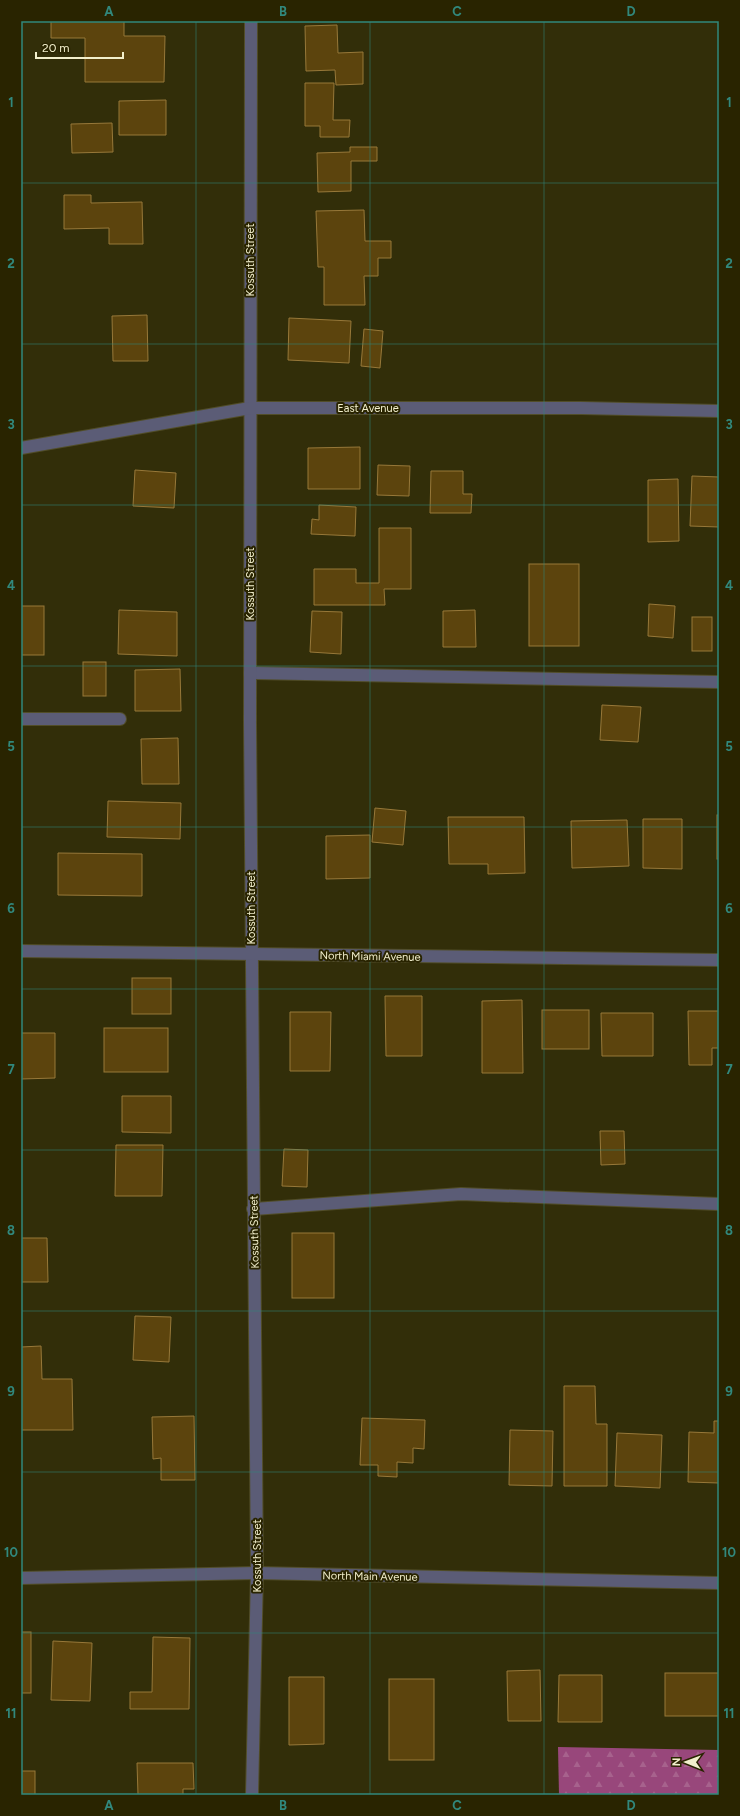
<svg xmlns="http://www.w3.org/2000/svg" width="740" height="1816" viewBox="0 0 740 1816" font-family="Figtree,sans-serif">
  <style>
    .forest { fill: url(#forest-firs) }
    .building { fill: #5c440d; stroke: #977839 }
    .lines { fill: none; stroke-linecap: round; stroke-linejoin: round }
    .service-casing { stroke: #514d28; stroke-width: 14 }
    .minor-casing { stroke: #514d28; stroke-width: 14 }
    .service { stroke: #5b5c76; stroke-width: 12 }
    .minor { stroke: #5b5c76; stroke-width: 12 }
    .grid { fill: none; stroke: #31887c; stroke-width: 1; stroke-opacity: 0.55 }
    .labels { text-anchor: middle; stroke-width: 4; stroke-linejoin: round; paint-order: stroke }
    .street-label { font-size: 11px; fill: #f2efcc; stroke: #292400 }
    .neatline { fill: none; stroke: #31887c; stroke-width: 1.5 }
    .grid-label { font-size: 13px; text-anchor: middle; font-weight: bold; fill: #31887c }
  </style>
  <defs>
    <pattern id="forest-firs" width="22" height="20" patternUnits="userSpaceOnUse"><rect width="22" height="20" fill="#98477b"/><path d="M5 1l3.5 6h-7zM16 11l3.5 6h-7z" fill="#a7628d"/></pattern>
  </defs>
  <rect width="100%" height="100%" fill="#322e09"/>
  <polygon class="forest" points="558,1747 719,1750 719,1795 559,1795"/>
  <g class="building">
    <polygon points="51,21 124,21 124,36 165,36 164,82 85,82 85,38 51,38"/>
    <polygon points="337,25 338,53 363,52 363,84 336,85 335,70 306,71 305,26"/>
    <polygon points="305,83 334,83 333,120 350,120 349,137 320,137 320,126 305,126"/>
    <polygon points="166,100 166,135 119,135 119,101"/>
    <polygon points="112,123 113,152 72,153 71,124"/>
    <polygon points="350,147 377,147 377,161 351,161 351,191 318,192 317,153 350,152"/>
    <polygon points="64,195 91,195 91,203 142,202 143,244 109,244 109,228 64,229"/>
    <polygon points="364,210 365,241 391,241 391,258 378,258 378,276 364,276 365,305 324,305 324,267 318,267 316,211"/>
    <polygon points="147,315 148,361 113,361 112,316"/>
    <polygon points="289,318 351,321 349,363 288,360"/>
    <polygon points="364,329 383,331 380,368 361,366"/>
    <polygon points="360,447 360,489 308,489 308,448"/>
    <polygon points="378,465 410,466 409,496 377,495"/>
    <polygon points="135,470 176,473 174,508 133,506"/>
    <polygon points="431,471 463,471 463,494 472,494 471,513 430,513"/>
    <polygon points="692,476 719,477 719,527 690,526"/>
    <polygon points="678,479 679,541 648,542 648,480"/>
    <polygon points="319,505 356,507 355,536 311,534 312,519 319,520"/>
    <polygon points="379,528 411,528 411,589 384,589 385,605 314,605 314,569 356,569 356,583 379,583"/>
    <rect x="529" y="564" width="50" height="82"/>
    <polygon points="649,604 675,606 673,638 648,636"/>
    <rect x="21" y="606" width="23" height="49"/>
    <polygon points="119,610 177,612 177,656 118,654"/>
    <polygon points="475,610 476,647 443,647 443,611"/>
    <polygon points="312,611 342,612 341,654 310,652"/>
    <rect x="692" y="617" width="20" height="34"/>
    <rect x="83" y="662" width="23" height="34"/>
    <polygon points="180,669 181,711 135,711 135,670"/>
    <polygon points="602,705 641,707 638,742 600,740"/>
    <polygon points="178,738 179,784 142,784 141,739"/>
    <polygon points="108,801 181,803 180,839 107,837"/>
    <polygon points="375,808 406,811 403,845 372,842"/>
    <rect x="717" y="815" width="2" height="44"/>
    <polygon points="448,817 524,817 525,873 488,874 488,864 449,864"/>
    <polygon points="643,819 682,819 682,869 643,868"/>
    <polygon points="627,820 629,866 572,868 571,821"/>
    <polygon points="370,835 370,878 326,879 326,836"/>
    <polygon points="58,853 142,854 142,896 58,895"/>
    <rect x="132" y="978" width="39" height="36"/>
    <polygon points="385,996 422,996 422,1056 386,1056"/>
    <polygon points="522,1000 523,1073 482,1073 482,1001"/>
    <rect x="542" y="1010" width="47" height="39"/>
    <polygon points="688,1011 719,1011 719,1048 712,1048 712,1065 689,1065"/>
    <polygon points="290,1012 331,1012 330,1071 290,1071"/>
    <polygon points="601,1013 653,1013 653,1056 602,1056"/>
    <rect x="104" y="1028" width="64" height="44"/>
    <polygon points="21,1033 55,1033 55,1078 21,1079"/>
    <polygon points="122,1096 171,1096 171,1133 122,1132"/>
    <polygon points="600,1131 624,1131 625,1164 601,1165"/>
    <polygon points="116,1145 163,1145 162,1196 115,1196"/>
    <polygon points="284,1149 308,1150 307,1187 282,1186"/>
    <rect x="292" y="1233" width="42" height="65"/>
    <polygon points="21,1238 47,1238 48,1282 21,1282"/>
    <polygon points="135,1316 171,1317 169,1362 133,1360"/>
    <polygon points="41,1346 42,1379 72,1379 73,1430 21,1430 21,1347"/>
    <polygon points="564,1386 595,1386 596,1424 607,1424 607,1486 564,1486"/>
    <polygon points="194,1416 195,1480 161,1480 161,1458 153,1459 152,1417"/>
    <polygon points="362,1418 425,1420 424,1449 413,1448 413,1463 397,1462 397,1477 378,1476 378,1465 360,1465"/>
    <polygon points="714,1421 719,1421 719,1483 688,1482 689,1432 714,1433"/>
    <polygon points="510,1430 553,1431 552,1486 509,1485"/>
    <polygon points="617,1433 662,1435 660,1488 615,1486"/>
    <rect x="21" y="1632" width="10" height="61"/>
    <polygon points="153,1637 190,1638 189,1709 130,1709 130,1692 152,1692"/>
    <polygon points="53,1641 92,1643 90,1701 51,1700"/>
    <polygon points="540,1670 541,1721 508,1721 507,1671"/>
    <rect x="665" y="1673" width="54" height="43"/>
    <polygon points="559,1675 602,1675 602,1722 558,1722"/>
    <polygon points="289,1677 324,1677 324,1744 289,1745"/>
    <rect x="389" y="1679" width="45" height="81"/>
    <polygon points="137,1763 193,1763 194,1789 183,1789 183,1795 138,1795"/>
    <rect x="21" y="1771" width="14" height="24"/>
  </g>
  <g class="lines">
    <g class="service-casing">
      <g id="service">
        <polyline points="250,673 719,682"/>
        <polyline points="21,719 120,719"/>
        <polyline points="253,1209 461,1194 719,1204"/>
      </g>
    </g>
    <g class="minor-casing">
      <g id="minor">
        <polyline points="251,21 250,723 257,1573 252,1795"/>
        <polyline points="21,448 250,408 581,408 719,411"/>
        <polyline points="21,951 719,960"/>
        <polyline points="21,1578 257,1573 719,1583"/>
      </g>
    </g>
    <use href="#service" class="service"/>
    <use href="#minor" class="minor"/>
  </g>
  <path class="grid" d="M196,21V1795M370,21V1795M544,21V1795M21,183H719M21,344H719M21,505H719M21,666H719M21,827H719M21,989H719M21,1150H719M21,1311H719M21,1472H719M21,1633H719"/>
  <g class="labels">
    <g class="street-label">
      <text transform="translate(250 260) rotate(-90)" y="4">Kossuth Street</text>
      <text x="368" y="412">East Avenue</text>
      <text transform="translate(250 584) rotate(-90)" y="4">Kossuth Street</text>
      <text transform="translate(251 908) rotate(-90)" y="4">Kossuth Street</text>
      <text transform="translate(370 956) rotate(1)" y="4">North Miami Avenue</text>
      <text transform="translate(254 1232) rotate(-91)" y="4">Kossuth Street</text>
      <text transform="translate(257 1556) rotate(-90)" y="4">Kossuth Street</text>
      <text transform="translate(370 1576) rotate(1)" y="4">North Main Avenue</text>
    </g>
  </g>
  <rect width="740" height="1816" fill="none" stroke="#292400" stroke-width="44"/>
  <g transform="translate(686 1762) rotate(271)" stroke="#292400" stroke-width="3" paint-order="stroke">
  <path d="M0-3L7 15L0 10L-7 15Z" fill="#f2efcc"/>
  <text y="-6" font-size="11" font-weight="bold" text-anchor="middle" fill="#f2efcc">N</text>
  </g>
  <path d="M36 52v6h87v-6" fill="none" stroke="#f2efcc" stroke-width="2"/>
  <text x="42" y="52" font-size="12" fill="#f2efcc" stroke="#292400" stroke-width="3" paint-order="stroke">20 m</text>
  <rect x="22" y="22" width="696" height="1772" class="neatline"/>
  <g class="grid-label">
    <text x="109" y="16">A</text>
    <text x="283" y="16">B</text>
    <text x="457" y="16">C</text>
    <text x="631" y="16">D</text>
    <text x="11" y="107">1</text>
    <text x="729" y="107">1</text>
    <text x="11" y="268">2</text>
    <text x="729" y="268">2</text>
    <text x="11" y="429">3</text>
    <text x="729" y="429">3</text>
    <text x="11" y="590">4</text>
    <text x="729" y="590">4</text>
    <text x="11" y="751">5</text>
    <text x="729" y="751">5</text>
    <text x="11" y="913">6</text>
    <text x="729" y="913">6</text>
    <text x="11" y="1074">7</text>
    <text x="729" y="1074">7</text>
    <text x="11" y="1235">8</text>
    <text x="729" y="1235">8</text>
    <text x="11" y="1396">9</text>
    <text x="729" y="1396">9</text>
    <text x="11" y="1557">10</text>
    <text x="729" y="1557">10</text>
    <text x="11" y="1718">11</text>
    <text x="729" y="1718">11</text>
    <text x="109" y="1810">A</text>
    <text x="283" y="1810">B</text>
    <text x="457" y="1810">C</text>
    <text x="631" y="1810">D</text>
  </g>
</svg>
